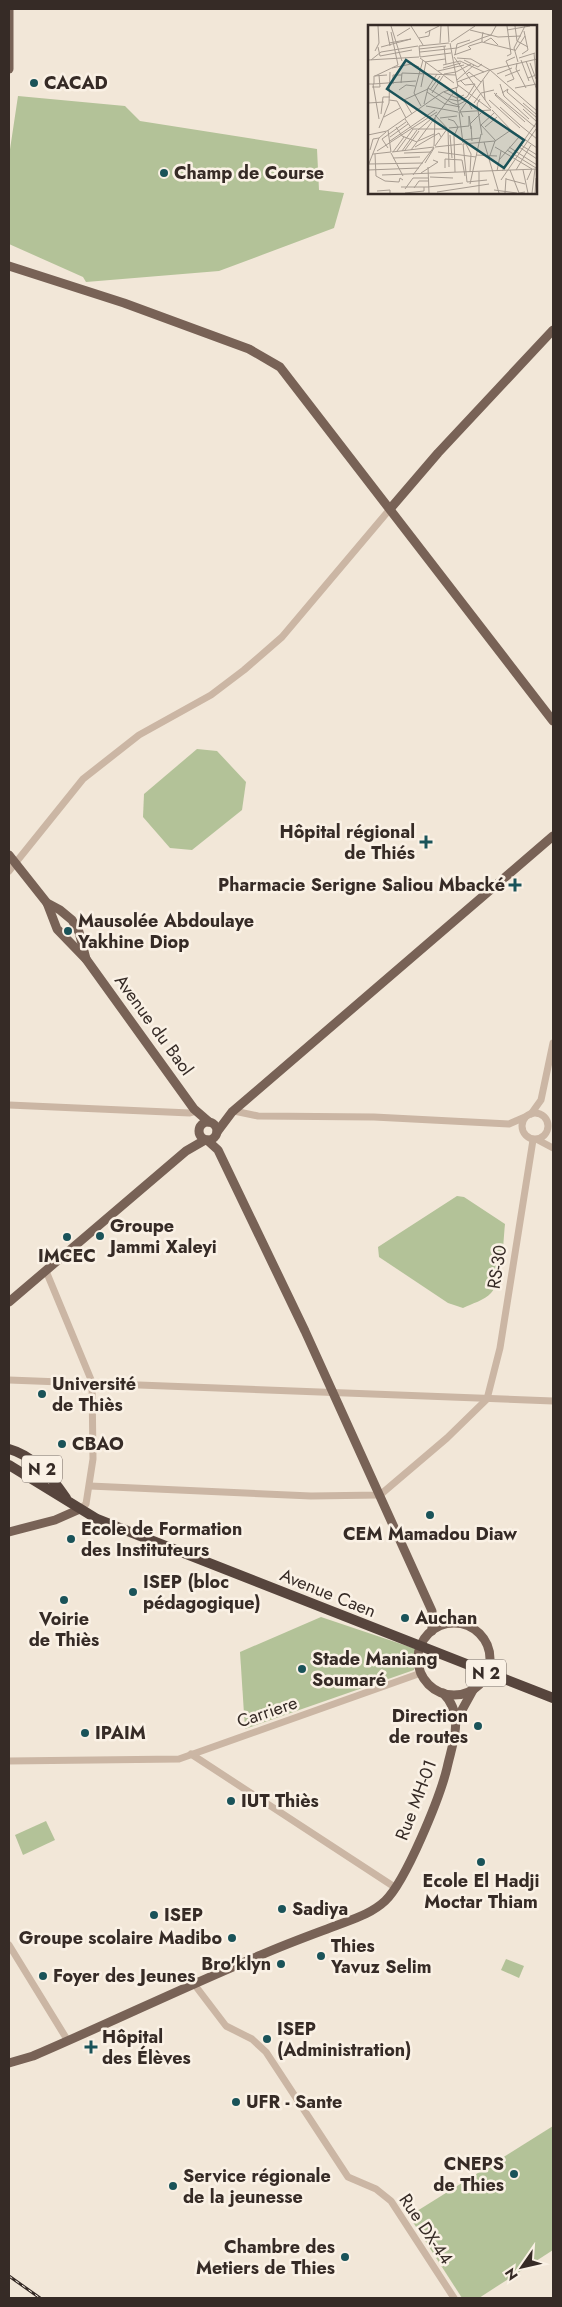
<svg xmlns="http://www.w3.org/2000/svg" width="562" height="2307" viewBox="0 0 562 2307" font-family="Jost,sans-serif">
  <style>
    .green { fill: #b3c298 }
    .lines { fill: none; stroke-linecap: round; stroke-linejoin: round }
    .minor { stroke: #cbb6a4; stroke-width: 7 }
    .major { stroke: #786256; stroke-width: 9 }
    .highway { stroke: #57453d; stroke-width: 10 }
    .rail-casing { stroke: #362b26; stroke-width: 3 }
    .rail { stroke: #faf1e5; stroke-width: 1; stroke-dasharray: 4; stroke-linecap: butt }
    .poi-dot { fill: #1a5359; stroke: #faf1e5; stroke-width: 2 }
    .labels { text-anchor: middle; stroke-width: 5; stroke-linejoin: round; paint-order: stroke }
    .shield { fill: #faf1e5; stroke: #71665f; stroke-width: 1 }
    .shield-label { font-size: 16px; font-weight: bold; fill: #362b26 }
    .poi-label { font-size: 18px; font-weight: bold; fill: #362b26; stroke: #faf1e5; text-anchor: start }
    .street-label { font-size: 18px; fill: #362b26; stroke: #faf1e5 }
    .inset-road { fill: none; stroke: #a79c91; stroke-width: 1 }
    .view { fill: #1a5359; fill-opacity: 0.15; stroke: #1a5359; stroke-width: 2.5 }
    .inset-edge { fill: none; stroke: #362b26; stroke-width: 2.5 }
  </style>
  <rect width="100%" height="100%" fill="#f2e7d8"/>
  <g class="green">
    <polygon points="18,96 125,106 140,121 317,149 319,190 344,193 334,228 219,271 86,282 83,277 9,244 9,156"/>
    <polygon points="197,749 217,751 246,782 242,810 192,850 170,848 143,817 144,794"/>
    <path d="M457,1196L464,1197L505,1224C503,1242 503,1280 491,1293C485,1300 471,1304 463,1308L448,1303L379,1257L378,1247Z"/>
    <polygon points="321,1617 416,1649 414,1670 245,1729 240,1652"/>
    <polygon points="46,1821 55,1840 23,1855 15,1835"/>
    <polygon points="506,1959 524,1966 519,1978 501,1970"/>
    <polygon points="553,2126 553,2250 479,2298 462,2298 409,2216"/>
  </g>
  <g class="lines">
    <g class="minor">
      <polyline points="9,871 83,779 139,735 211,695 244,670 282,637 390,509"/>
      <polyline points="9,1105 190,1113 197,1111"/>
      <polyline points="234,1111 258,1116 374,1117 509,1124 525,1117"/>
      <circle cx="535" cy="1126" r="13"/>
      <polyline points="531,1114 541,1100 553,1043"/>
      <polyline points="538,1140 553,1148"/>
      <polyline points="46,1271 92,1382 93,1459 86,1504 80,1509"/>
      <polyline points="9,1380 553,1401"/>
      <polyline points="90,1486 311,1496 380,1495 447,1438 487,1399 500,1348 533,1140"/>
      <polyline points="191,1754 396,1888"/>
      <polyline points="9,1761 179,1759 421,1673"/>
      <polyline points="9,1945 68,2041"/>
      <polyline points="194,1984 226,2026 252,2039 266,2052 348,2177 376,2189 391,2201 454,2298"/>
    </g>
    <g class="major">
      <polyline points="9,9 9,69"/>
      <polyline points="9,266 124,303 249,349 280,367 553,721"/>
      <polyline points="390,509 438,453 553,330"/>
      <polyline points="9,855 47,903 60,910 72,920 79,932 86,959"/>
      <polyline points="47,903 57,929 86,959 194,1109 209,1122"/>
      <circle cx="208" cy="1131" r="9"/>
      <polyline points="217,1132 232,1112 553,836"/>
      <polyline points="207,1140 218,1150 305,1331 432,1611 432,1631"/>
      <polyline points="9,1302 186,1151 205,1140"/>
      <polyline points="9,1532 55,1520 80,1509"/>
      <circle cx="454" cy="1659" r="36"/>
      <polyline points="457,1719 473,1690"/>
      <path d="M9,2063L33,2056C110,2023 184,1987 261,1955C286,1944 311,1935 335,1926C353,1919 371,1914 385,1901C406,1881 440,1797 447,1768C453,1741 465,1715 443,1693"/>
    </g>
    <g class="highway">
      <path d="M9,1449C34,1456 52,1477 66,1498"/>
      <polyline points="9,1465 97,1519 553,1698"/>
    </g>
    <g class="rail-casing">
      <polyline id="rail" points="9,2276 40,2298"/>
    </g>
    <use href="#rail" class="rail"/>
  </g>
  <g class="poi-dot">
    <circle cx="34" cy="83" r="5"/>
    <circle cx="164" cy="173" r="5"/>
    <path d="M423.5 834.5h5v5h5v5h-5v5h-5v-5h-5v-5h5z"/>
    <path d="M512.5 877.5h5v5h5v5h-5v5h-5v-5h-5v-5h5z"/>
    <circle cx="68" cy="931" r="5"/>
    <circle cx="100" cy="1236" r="5"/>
    <circle cx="67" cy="1237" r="5"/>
    <circle cx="42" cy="1394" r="5"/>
    <circle cx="62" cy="1444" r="5"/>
    <circle cx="430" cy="1515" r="5"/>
    <circle cx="71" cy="1539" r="5"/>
    <circle cx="133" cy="1592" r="5"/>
    <circle cx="64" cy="1600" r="5"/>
    <circle cx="405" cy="1618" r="5"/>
    <circle cx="302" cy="1669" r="5"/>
    <circle cx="478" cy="1726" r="5"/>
    <circle cx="85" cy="1733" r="5"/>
    <circle cx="231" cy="1801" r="5"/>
    <circle cx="481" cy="1862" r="5"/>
    <circle cx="282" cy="1909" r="5"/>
    <circle cx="154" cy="1915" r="5"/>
    <circle cx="232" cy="1938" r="5"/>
    <circle cx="321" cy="1956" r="5"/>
    <circle cx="281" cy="1964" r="5"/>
    <circle cx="43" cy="1976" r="5"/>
    <circle cx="267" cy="2039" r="5"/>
    <path d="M88.5 2039.5h5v5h5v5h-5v5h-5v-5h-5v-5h5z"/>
    <circle cx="236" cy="2102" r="5"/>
    <circle cx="514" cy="2174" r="5"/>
    <circle cx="173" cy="2186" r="5"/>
    <circle cx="345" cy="2257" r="5"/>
  </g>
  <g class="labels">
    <g class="shield">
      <rect x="22" y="1455.5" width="40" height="27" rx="4"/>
      <rect x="466" y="1659.5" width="40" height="27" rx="4"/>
    </g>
    <g class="shield-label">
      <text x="42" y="1475">N 2</text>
      <text x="486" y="1679">N 2</text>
    </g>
    <g class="poi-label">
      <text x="44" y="89">CACAD</text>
      <text x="174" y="179">Champ de Course</text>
      <text x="415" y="838" text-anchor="end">Hôpital régional<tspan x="415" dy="21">de Thiés</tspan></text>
      <text x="505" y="891" text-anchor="end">Pharmacie Serigne Saliou Mbacké</text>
      <text x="78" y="927">Mausolée Abdoulaye<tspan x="78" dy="21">Yakhine Diop</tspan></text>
      <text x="110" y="1232">Groupe<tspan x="110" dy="21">Jammi Xaleyi</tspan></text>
      <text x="67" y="1262" text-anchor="middle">IMCEC</text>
      <text x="52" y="1390">Université<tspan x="52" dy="21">de Thiès</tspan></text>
      <text x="72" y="1450">CBAO</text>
      <text x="81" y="1535">Ecole de Formation<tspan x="81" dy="21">des Instituteurs</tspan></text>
      <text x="430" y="1540" text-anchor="middle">CEM Mamadou Diaw</text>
      <text x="143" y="1588">ISEP (bloc<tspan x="143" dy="21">pédagogique)</tspan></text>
      <text x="415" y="1624">Auchan</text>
      <text x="64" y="1625" text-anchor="middle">Voirie<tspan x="64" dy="21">de Thiès</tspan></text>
      <text x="312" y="1665">Stade Maniang<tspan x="312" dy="21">Soumaré</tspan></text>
      <text x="468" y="1722" text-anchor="end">Direction<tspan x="468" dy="21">de routes</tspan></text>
      <text x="95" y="1739">IPAIM</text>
      <text x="241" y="1807">IUT Thiès</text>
      <text x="481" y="1887" text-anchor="middle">Ecole El Hadji<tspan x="481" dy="21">Moctar Thiam</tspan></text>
      <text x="292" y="1915">Sadiya</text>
      <text x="164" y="1921">ISEP</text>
      <text x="222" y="1944" text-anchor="end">Groupe scolaire Madibo</text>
      <text x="331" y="1952">Thies<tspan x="331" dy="21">Yavuz Selim</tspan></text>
      <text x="271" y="1970" text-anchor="end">Bro'klyn</text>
      <text x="53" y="1982">Foyer des Jeunes</text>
      <text x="277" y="2035">ISEP<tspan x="277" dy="21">(Administration)</tspan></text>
      <text x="102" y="2043">Hôpital<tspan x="102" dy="21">des Élèves</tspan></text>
      <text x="246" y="2108">UFR - Sante</text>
      <text x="504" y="2170" text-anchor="end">CNEPS<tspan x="504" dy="21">de Thies</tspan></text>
      <text x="183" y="2182">Service régionale<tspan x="183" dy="21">de la jeunesse</tspan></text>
      <text x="335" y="2253" text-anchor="end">Chambre des<tspan x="335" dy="21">Metiers de Thies</tspan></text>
    </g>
    <g class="street-label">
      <text transform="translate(154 1025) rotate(54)" y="6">Avenue du Baol</text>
      <text transform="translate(497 1267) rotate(-81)" y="6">RS-30</text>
      <text transform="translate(328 1593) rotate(22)" y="6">Avenue Caen</text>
      <text transform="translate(267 1712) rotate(-19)" y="6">Carriere</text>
      <text transform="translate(416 1800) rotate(-69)" y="6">Rue MH-01</text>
      <text transform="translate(426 2229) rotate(56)" y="6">Rue DX-44</text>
    </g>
  </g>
  <g transform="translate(368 25)">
    <rect width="169" height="169" fill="#f2e7d8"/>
    <path class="inset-road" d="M23,1L34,36M43,1L55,20M80,1L81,17M147,1L149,16L160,22M102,5L130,12L153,11M139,5L162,1M19,6L22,21M57,8L71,1M29,11L42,3M51,13L61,11L62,5M83,17L107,1M114,17L146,25M116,17L123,13L130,20M72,18L73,1M76,21L78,39M101,21L114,17V13L123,10L128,1M10,22L12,31L44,25M13,22L43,14L21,18M51,24L78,21M7,26L11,18L10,1M147,26L157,11M52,27L89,23L114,13L115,7M154,29L160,25L156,6M86,30L103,24L100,21M87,30L89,19L102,15M139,31L143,29L139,1M52,32L83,28M52,32L51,21L81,18M86,32L123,83M52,33L86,58M89,33L103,34L122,45M151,33L167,28M0,35L51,32M3,35L13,27L50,21M96,35L110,42L114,39M153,35L161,56M158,36L169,65M57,37L77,34M150,37L146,23L157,1M149,38L148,44L158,63M162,38L168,54M75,40L92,36L116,47M24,43L43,39L51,42M75,43L93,38M122,45L169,86M122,45L169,34M70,46L96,40M76,49L88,47L103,39M99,49L101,47L113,57M129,49L144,43M7,51L30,40L23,7M137,51L152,45M160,53L168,50L166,28M89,55L106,40M92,55L97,60L107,59M115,55L117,75M89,57L121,45M139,57L146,54L138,36L147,32M33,58L34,48L88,50M0,59H6V51L19,50M25,59V50H34M132,59L136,71L161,94M90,60L123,85M4,62H12L11,50M53,62L58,37M88,62L91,86M60,63L84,78L90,80L99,75L104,84M147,63L169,59M31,65L38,60L47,61M62,65L72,51M59,67L77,79L92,82M76,67L89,73L96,70M64,68L75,51M126,68L167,102M129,68L127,70L157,97M134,68L140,64L139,67L169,93M35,74L44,89M81,74L90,76L99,72L107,59M112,74L109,79L114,110M21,75L29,76L38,93M36,75L60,64M121,75L152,103M0,78L16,77M106,78L113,68L126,65M155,78L169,90M56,79L60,63L69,49M53,81L46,68L55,35M58,81L90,87M132,82L153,101M124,85L143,105M91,87L123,85M91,87L95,118M13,89L15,72H22M67,90L79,103M16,92L32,83M95,92L92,86L122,45M72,93L89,91M11,94L5,59L48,56M37,94L44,104H79M80,94L86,96L90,102L86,111L87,147M102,99L113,88M113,100L128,116M113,100L126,88M101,101V91L103,104M103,101L104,116M153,101L169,114M28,102L34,111L49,117M117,102L129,92M11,103L21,78L22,47M81,103L101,101M80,104L81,142M20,105L23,127M50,105L63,94M143,105L169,123M0,110L19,106L75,67L90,62L82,18M82,110L84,133M22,112L40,99M94,115L112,113M22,116L67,85M50,116L66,109M116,117L131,168M95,119L99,157M95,119L127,116L143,105M98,119L103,129L102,147M153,120L169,130M66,121L67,93M67,121L79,104M47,122L71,108L73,112M67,122L94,119M127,122L164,144L159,155M141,122L169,140M151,122L169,134M20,123L14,114L38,97M2,125L5,114L11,113M37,125L51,106M43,125L86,67M139,125L168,143M9,126L69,87M29,126L45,104M34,126L49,105M24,127L66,122M25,127L36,112M70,127L108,132M23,128L35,151M36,128L63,127M5,129L23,127M7,129L8,151L17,156M108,130L129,131M25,133L52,132M121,133L127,116M131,135L151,112M57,138L66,123M1,139L55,138M0,141L11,113L18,107M60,142L61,168M77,143V134L94,135L97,151M0,145L51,143M142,145L151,168L157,167M148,145L163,120M155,145L160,168M129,146L133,126M134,146L169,97L155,84M53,148L70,137L65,135M14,150L169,144M45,150L66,122M62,152L85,153M138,154L157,159M133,155L168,104M17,156L31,157L32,153L35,155M99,157L119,155M102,159L113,109M33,162H60M60,162L95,158M46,163L51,156H60M37,164L45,153H60M126,165L149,168M9,166L22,165V168M69,167L121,159M37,168L56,166V162M111,168V147M137,168L138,153M164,168L167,144M167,168L168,153"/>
    <path class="view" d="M38,35L156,115L136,143L19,64Z"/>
    <rect width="169" height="169" class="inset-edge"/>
  </g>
  <rect width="562" height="2307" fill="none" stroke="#362b26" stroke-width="20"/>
  <g transform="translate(522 2267) rotate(236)" stroke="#faf1e5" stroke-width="4" paint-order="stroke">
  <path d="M0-4L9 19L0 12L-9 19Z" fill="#362b26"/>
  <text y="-8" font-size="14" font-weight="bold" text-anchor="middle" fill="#362b26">N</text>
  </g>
</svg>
